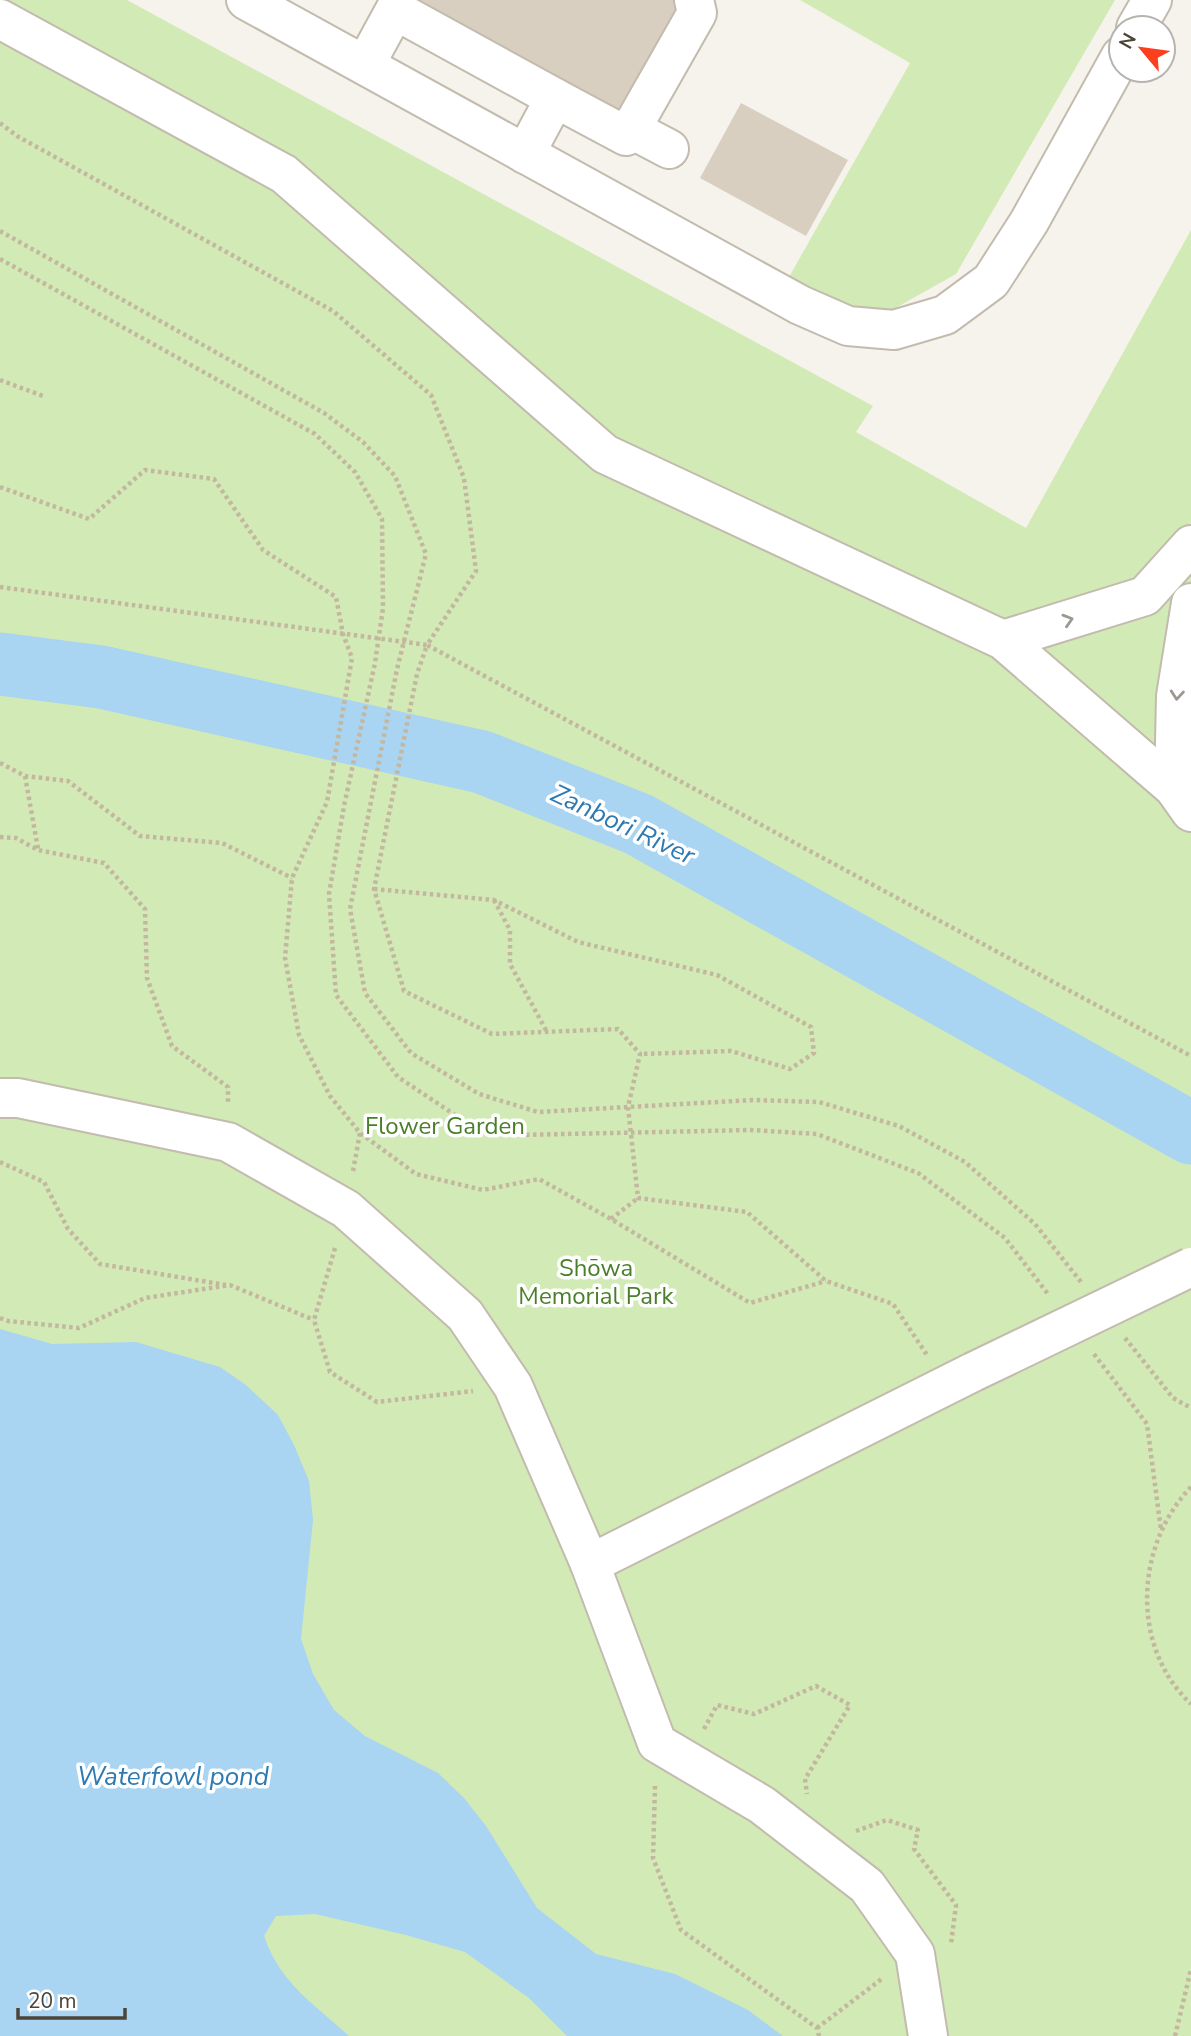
<svg xmlns="http://www.w3.org/2000/svg" width="1191" height="2036" viewBox="0 0 1191 2036" font-family="'Nunito Sans',sans-serif">
  <style>
    .green { fill: #d2eab5 }
    .water { fill: #a9d4f2 }
    .lines { fill: none; stroke-linecap: round; stroke-linejoin: round }
    .river { stroke: #a9d4f2; stroke-width: 63 }
    .building { fill: #d8cfc1 }
    .minor-casing { stroke: #c2bbae; stroke-width: 42 }
    .path { stroke: #c4b79f; stroke-width: 4.5; stroke-dasharray: 3.5 3.5; stroke-linecap: butt }
    .minor { stroke: #fff; stroke-width: 38 }
    .minor-bridge-casing { stroke: #c2bbae; stroke-width: 42; stroke-linecap: butt }
    .minor-bridge { stroke: #fff; stroke-width: 38 }
    .oneway { stroke: #9c9892 }
    .labels { text-anchor: middle; stroke-width: 7; stroke-linejoin: round; paint-order: stroke }
    .park-label { font-size: 24px; fill: #4a7f2a; stroke: #fff }
    .water-label { font-size: 26px; font-style: italic; fill: #2e7ab2; stroke: #fff }
  </style>
  <rect width="100%" height="100%" fill="#f6f3ec"/>
  <g class="green">
    <polygon points="0,0 127,0 873,406 856,432 1026,528 1191,230 1191,2036 0,2036"/>
    <polygon points="800,0 1115,0 956,274 883,315 851,312 789,277 910,63"/>
  </g>
  <path class="water" d="M0,1329L52,1344L136,1342L220,1367L246,1385L278,1415L294,1445L309,1481L313,1520L301,1639L313,1674L334,1710L365,1736L438,1773L464,1798L486,1826L537,1908L596,1954L675,1974L748,2010L783,2036H567L529,1998L465,1952L406,1935L315,1914L276,1916L264,1936C280,1983 314,2004 349,2036H0Z"/>
  <g class="lines">
    <polyline class="river" points="0,664 101,677 482,762 638,824 1191,1133"/>
  </g>
  <g class="building">
    <polygon points="416,0 686,0 616,129"/>
    <polygon points="741,103 848,160 806,236 700,178"/>
  </g>
  <g class="lines">
    <g class="minor-casing">
      <g id="minor">
        <polyline points="246,0 800,305 848,326 894,330 945,315 991,281 1029,222 1121,56"/>
        <polyline points="0,19 284,174 605,454 1003,640 1174,788 1191,812"/>
        <polyline points="1136,28 1152,0"/>
        <polyline points="365,65 395,10 555,98 525,154"/>
        <polyline points="555,98 626,136 631,129"/>
        <polyline points="669,149 631,129 697,13 694,0"/>
        <polyline points="1003,640 1145,596 1191,545"/>
        <polyline points="1174,788 1176,696 1191,603"/>
        <polyline points="0,1098 18,1098 228,1142 346,1209 465,1315 513,1386 590,1564 657,1743 762,1805 867,1886 915,1954 928,2036"/>
        <polyline points="590,1564 973,1372"/>
      </g>
    </g>
    <g class="path">
      <polyline points="0,123 17,136 333,311 431,395 464,478 476,571 427,645 1191,1056"/>
      <polyline points="0,231 324,413 363,442 395,476 426,554 397,669 350,909 365,993 411,1053 479,1094 538,1112 753,1100 819,1102 899,1126 965,1162 1035,1224 1081,1282"/>
      <polyline points="0,259 315,434 355,472 382,519 383,608 375,663 344,806 329,894 336,995 398,1077 464,1121 519,1135 751,1130 817,1134 918,1173 1005,1238 1048,1294"/>
      <polyline points="0,380 43,396"/>
      <polyline points="0,487 89,519 145,470 214,479 263,550 336,597 343,634 352,658 327,802 292,878 285,958 299,1035 330,1096 360,1133 416,1174 483,1190 539,1179 611,1219 750,1303 826,1281"/>
      <polyline points="0,587 427,645 417,674 374,889 404,991 492,1034 618,1029 640,1054 628,1107 638,1198 747,1212 826,1281 893,1304 927,1355"/>
      <polyline points="0,763 25,776 68,781 140,836 222,843 292,878"/>
      <polyline points="25,776 38,849"/>
      <polyline points="0,837 16,838 38,850 104,863 145,909 147,978 172,1046 228,1087 228,1104"/>
      <polyline points="374,889 494,900 578,942 717,975 811,1027 814,1053 790,1069 731,1051 640,1054"/>
      <polyline points="494,900 510,930 510,964 547,1032"/>
      <polyline points="0,1162 44,1182 68,1229 100,1264 226,1285"/>
      <polyline points="353,1171 360,1133"/>
      <polyline points="611,1219 638,1198"/>
      <polyline points="335,1248 314,1320 330,1372 377,1402 473,1391"/>
      <polyline points="0,1318 8,1321 79,1328 145,1298 230,1285 314,1320"/>
      <polyline points="1125,1338 1173,1398 1191,1408"/>
      <polyline points="1094,1354 1147,1424 1161,1530"/>
      <path d="M1191,1487C1135,1545 1130,1647 1191,1704"/>
      <polyline points="704,1729 717,1705 754,1714 816,1686 850,1705 805,1779 807,1794"/>
      <polyline points="655,1786 653,1858 681,1930 817,2028 819,2036"/>
      <polyline points="856,1831 887,1820 918,1830 914,1849 956,1905 951,1944"/>
      <polyline points="817,2028 883,1978"/>
      <polyline points="1175,2036 1191,1969"/>
    </g>
    <use href="#minor" class="minor"/>
    <g class="minor-bridge-casing">
      <polyline id="minor-bridge" points="973,1372 1191,1267"/>
    </g>
    <use href="#minor-bridge" class="minor-bridge"/>
  </g>
  <defs><path id="oneway-chevron" d="M-2-3.5L2.5 0L-2 3.5" fill="none" stroke-width="1.6" stroke-linecap="round" stroke-linejoin="round" transform="scale(1.75)"/></defs>
  <g class="oneway">
    <use href="#oneway-chevron" transform="translate(1068 620) rotate(-17)"/>
    <use href="#oneway-chevron" transform="translate(1177 695) rotate(95)"/>
  </g>
  <g class="labels">
    <g class="park-label">
      <text x="445" y="1134">Flower Garden</text>
      <text x="596" y="1276">Shōwa<tspan x="596" dy="28">Memorial Park</tspan></text>
    </g>
    <g class="water-label">
      <text transform="translate(623 824) rotate(25)" y="9">Zanbori River</text>
      <text x="173" y="1785">Waterfowl pond</text>
    </g>
  </g>
  <g transform="translate(1142 49) rotate(299)"><circle r="33" fill="#ffffff" stroke="#b7b4b0" stroke-width="2"/>
  <path d="M0-5L12 26L0 18L-12 26Z" fill="#fc3f1d"/>
  <text y="-10" font-size="19" font-weight="bold" text-anchor="middle" fill="#4b4439">N</text>
  </g>
  <path d="M18 2008v10h107v-10" fill="none" stroke="#4b4439" stroke-width="3.5"/>
  <text x="28" y="2008" font-size="21" fill="#4b4439" stroke="#ffffff" stroke-width="5" paint-order="stroke">20 m</text>
</svg>
